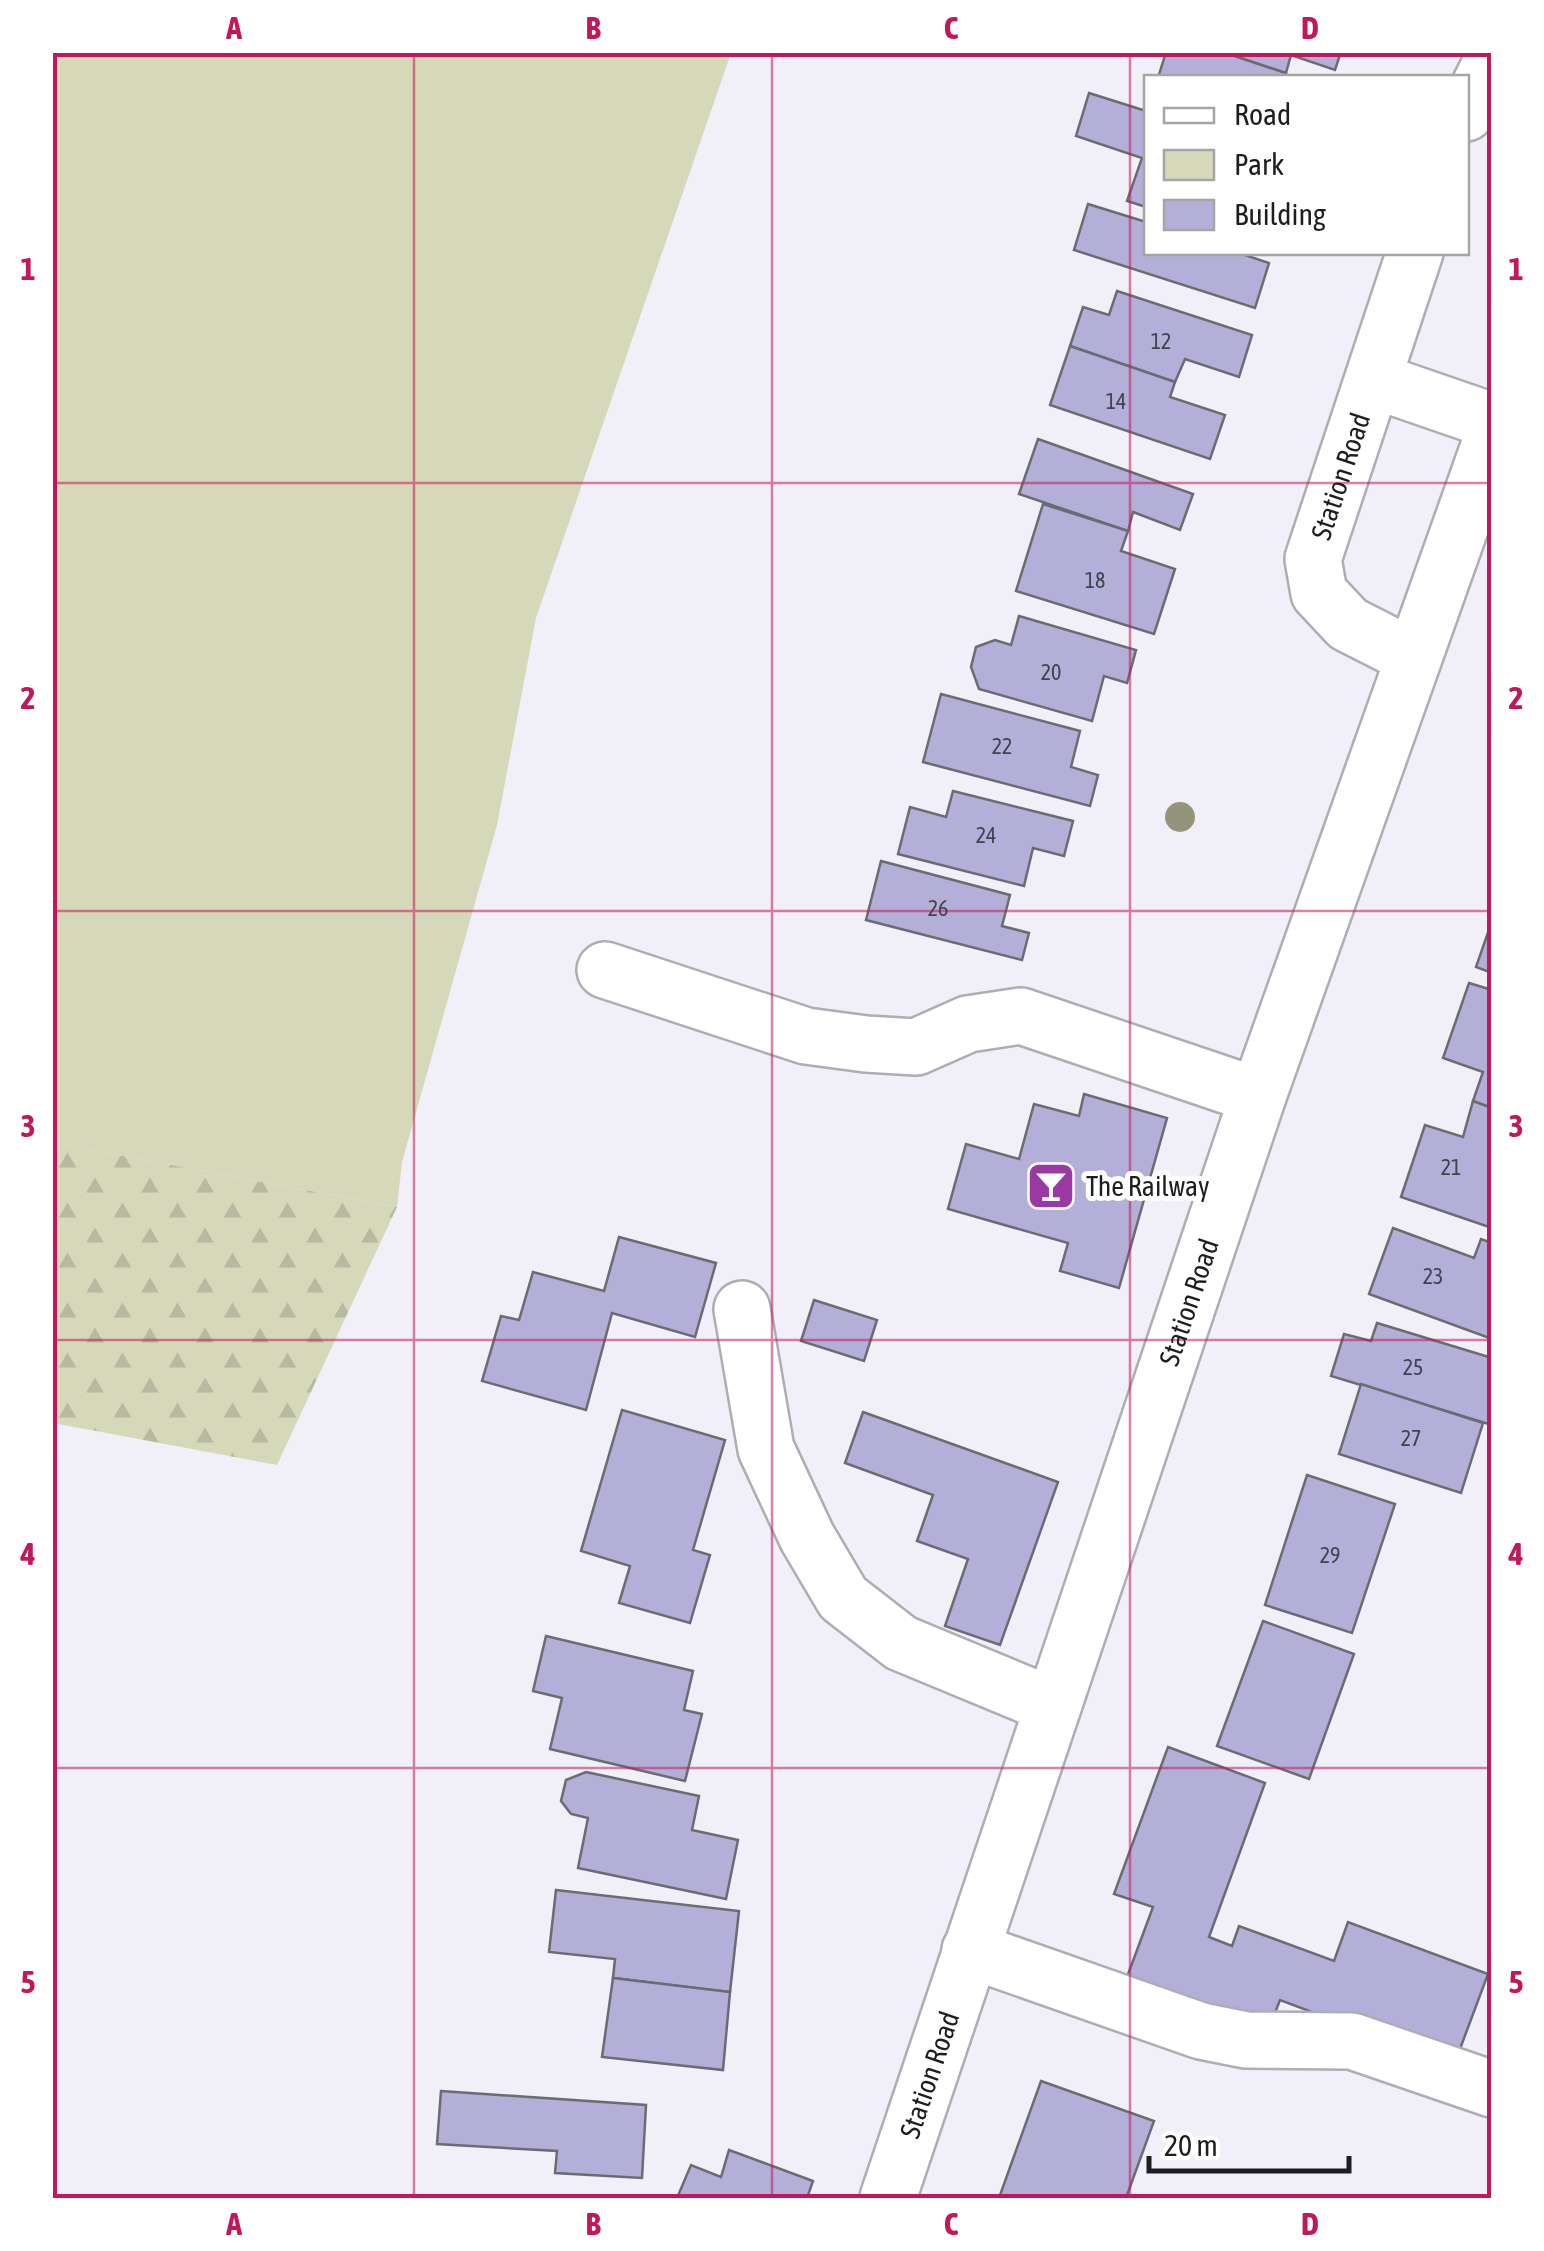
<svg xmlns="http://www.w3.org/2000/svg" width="1544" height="2251" viewBox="0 0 1544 2251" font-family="'Asap Condensed',sans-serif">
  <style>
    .green { fill: #d6d8ba }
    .forest { fill: url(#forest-firs) }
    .building { fill: #b3afd8; stroke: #6b6b72; stroke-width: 2.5 }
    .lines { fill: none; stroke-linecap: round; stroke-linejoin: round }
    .minor-casing { stroke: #adadb5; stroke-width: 60 }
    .minor { stroke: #fff; stroke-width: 55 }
    .tree { fill: #94947c }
    .grid { fill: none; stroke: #c2185b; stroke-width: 2.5; stroke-opacity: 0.55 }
    .labels { text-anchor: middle; stroke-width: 10; stroke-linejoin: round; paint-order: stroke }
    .number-label { font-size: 22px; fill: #43424f }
    .street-label { font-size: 28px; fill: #1e1e21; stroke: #fff }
    .poi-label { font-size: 28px; fill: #1e1e21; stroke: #fff; text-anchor: start }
    .neatline { fill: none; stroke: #c2185b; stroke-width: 4 }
    .grid-label { font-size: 32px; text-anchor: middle; font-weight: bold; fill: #c2185b }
  </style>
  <defs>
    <pattern id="forest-firs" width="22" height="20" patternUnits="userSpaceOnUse" patternTransform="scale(2.5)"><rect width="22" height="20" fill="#d6d8ba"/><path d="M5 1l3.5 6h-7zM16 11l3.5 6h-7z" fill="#b7b9a0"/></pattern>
  </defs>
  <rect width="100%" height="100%" fill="#f1f0f9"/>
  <polygon class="green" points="52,53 731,53 536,618 497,825 402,1162 397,1207 53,1143"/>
  <polygon class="forest" points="53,1143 397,1207 277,1465 53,1423"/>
  <g class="building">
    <polygon points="1166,52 1223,52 1286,73 1284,78 1158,78"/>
    <polygon points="1223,52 1341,52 1335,70 1291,55 1286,73"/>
    <polygon points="1089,93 1146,111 1146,207 1127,201 1142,158 1076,136"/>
    <polygon points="1088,204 1146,222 1146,252 1236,252 1269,263 1255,308 1074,250"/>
    <polygon points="1117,291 1252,335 1239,377 1185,359 1175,382 1070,346 1083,307 1109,315"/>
    <polygon points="1070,346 1175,382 1170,397 1225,415 1210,459 1050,405"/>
    <polygon points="1038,439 1193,494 1180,530 1133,512 1128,531 1019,494"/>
    <polygon points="1043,504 1128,531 1121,551 1175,569 1154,634 1016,591"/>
    <polygon points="1019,616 1136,650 1127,683 1104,676 1092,721 979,689 971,667 976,647 995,640 1011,645"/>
    <polygon points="941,694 1080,731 1071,767 1098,775 1090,806 923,762"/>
    <polygon points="953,791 1073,821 1064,856 1033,848 1024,886 898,854 910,807 946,817"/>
    <polygon points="881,861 1010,895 1002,926 1029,933 1022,960 866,920"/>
    <polygon points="1492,921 1492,973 1476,967"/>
    <polygon points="1469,983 1492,990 1492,1108 1473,1101 1483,1072 1443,1058"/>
    <polygon points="1084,1094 1167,1118 1119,1288 1060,1271 1068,1243 948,1209 966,1144 1019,1159 1034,1104 1079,1116"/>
    <polygon points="1473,1101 1492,1108 1492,1228 1401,1197 1425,1125 1463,1137"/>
    <polygon points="1393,1228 1474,1258 1481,1239 1492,1243 1492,1339 1369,1294"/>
    <polygon points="619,1237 716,1263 695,1337 612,1313 586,1410 482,1381 501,1316 519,1320 533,1272 604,1291"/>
    <polygon points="814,1300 877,1320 864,1361 801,1341"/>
    <polygon points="1377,1323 1492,1358 1492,1425 1331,1376 1344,1334 1371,1341"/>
    <polygon points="1361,1384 1483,1423 1461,1493 1339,1454"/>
    <polygon points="622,1410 725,1440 693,1550 710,1555 690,1623 619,1603 630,1566 581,1551"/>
    <polygon points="863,1412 1058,1482 1000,1645 945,1626 968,1559 917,1541 933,1495 845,1463"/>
    <polygon points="1307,1475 1395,1504 1352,1633 1265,1605"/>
    <polygon points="1263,1621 1354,1654 1309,1779 1217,1746"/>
    <polygon points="546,1636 693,1671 684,1710 702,1714 685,1781 550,1749 562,1698 533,1691"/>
    <polygon points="1168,1747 1265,1783 1209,1937 1232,1946 1239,1926 1334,1961 1348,1922 1488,1974 1454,2065 1280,2000 1268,2031 1127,1977 1153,1907 1114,1894"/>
    <polygon points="586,1772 699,1796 692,1830 738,1840 726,1899 578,1868 588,1818 571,1814 561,1801 566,1780"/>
    <polygon points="556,1890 739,1911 730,1992 613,1978 615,1959 549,1952"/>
    <polygon points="613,1978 730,1992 723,2070 602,2057"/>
    <polygon points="1041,2081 1154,2121 1126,2198 999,2198"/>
    <polygon points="441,2091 646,2105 642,2178 555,2173 557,2151 437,2144"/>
    <polygon points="729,2150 813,2181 807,2198 677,2198 691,2165 721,2177"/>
  </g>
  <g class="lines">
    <g class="minor-casing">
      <g id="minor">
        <polyline points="1466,113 1492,61"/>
        <polyline points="1373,380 1492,421"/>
        <path id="s1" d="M1411,656L1348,624L1319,593L1313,559L1415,252"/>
        <polyline points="605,970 806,1036 866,1044 916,1047 968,1024 1021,1016 1258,1096"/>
        <polyline points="742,1309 766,1449 807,1537 843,1598 901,1643 1053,1706"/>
        <polyline points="970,1950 1201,2031 1246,2040 1352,2041 1492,2089"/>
        <path id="s2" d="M888,2198L1258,1096L1492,438"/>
      </g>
    </g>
    <use href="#minor" class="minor"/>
  </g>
  <circle class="tree" cx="1180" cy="817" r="15"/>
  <path class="grid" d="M414,52V2198M772,52V2198M1130,52V2198M52,483H1492M52,911H1492M52,1340H1492M52,1768H1492"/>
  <defs>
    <g id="bar-square" transform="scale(2.5)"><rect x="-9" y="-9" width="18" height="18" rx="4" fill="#9a39a1" stroke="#fff"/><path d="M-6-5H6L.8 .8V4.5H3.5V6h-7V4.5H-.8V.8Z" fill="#fff"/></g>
  </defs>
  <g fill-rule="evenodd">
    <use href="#bar-square" x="1051" y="1186"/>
  </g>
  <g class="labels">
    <g class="number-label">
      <text x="1161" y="349">12</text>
      <text x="1116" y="409">14</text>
      <text x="1095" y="588">18</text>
      <text x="1051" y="680">20</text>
      <text x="1002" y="754">22</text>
      <text x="986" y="843">24</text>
      <text x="938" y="916">26</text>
      <text x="1451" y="1175">21</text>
      <text x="1433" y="1284">23</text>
      <text x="1413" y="1375">25</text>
      <text x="1411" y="1446">27</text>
      <text x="1330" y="1563">29</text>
    </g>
    <g class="street-label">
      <text dy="10" stroke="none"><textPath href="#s1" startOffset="235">Station Road</textPath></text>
      <text dy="10" stroke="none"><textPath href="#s2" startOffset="945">Station Road</textPath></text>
      <text dy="10" stroke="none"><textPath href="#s2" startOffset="130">Station Road</textPath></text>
    </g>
    <g class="poi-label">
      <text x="1086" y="1196">The Railway</text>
    </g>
  </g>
  <rect width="1544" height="2251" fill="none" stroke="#ffffff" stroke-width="110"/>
  <rect x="1144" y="75" width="325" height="180" fill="#ffffff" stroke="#a5a5a6" stroke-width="2.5"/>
  <rect x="1164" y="108" width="50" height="15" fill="#ffffff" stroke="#a5a5a6" stroke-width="2.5"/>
  <text x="1234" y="125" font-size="30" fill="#1e1e21">Road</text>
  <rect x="1164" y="150" width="50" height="30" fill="#d6d8ba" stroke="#a5a5a6" stroke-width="2.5"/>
  <text x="1234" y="175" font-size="30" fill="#1e1e21">Park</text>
  <rect x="1164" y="200" width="50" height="30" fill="#b3afd8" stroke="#a5a5a6" stroke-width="2.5"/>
  <text x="1234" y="225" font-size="30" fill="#1e1e21">Building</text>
  <path d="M1149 2156v15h200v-15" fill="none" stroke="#1e1e21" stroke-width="5"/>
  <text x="1164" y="2156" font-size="30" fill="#1e1e21" stroke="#ffffff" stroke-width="8" paint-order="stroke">20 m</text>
  <rect x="55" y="55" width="1434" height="2141" class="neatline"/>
  <g class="grid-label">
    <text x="234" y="39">A</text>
    <text x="593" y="39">B</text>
    <text x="951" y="39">C</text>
    <text x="1310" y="39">D</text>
    <text x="28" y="280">1</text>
    <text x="1516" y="280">1</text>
    <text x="28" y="709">2</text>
    <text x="1516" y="709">2</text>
    <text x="28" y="1137">3</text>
    <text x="1516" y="1137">3</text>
    <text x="28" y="1565">4</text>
    <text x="1516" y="1565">4</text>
    <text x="28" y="1993">5</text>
    <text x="1516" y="1993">5</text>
    <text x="234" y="2235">A</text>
    <text x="593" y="2235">B</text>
    <text x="951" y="2235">C</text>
    <text x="1310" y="2235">D</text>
  </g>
</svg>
